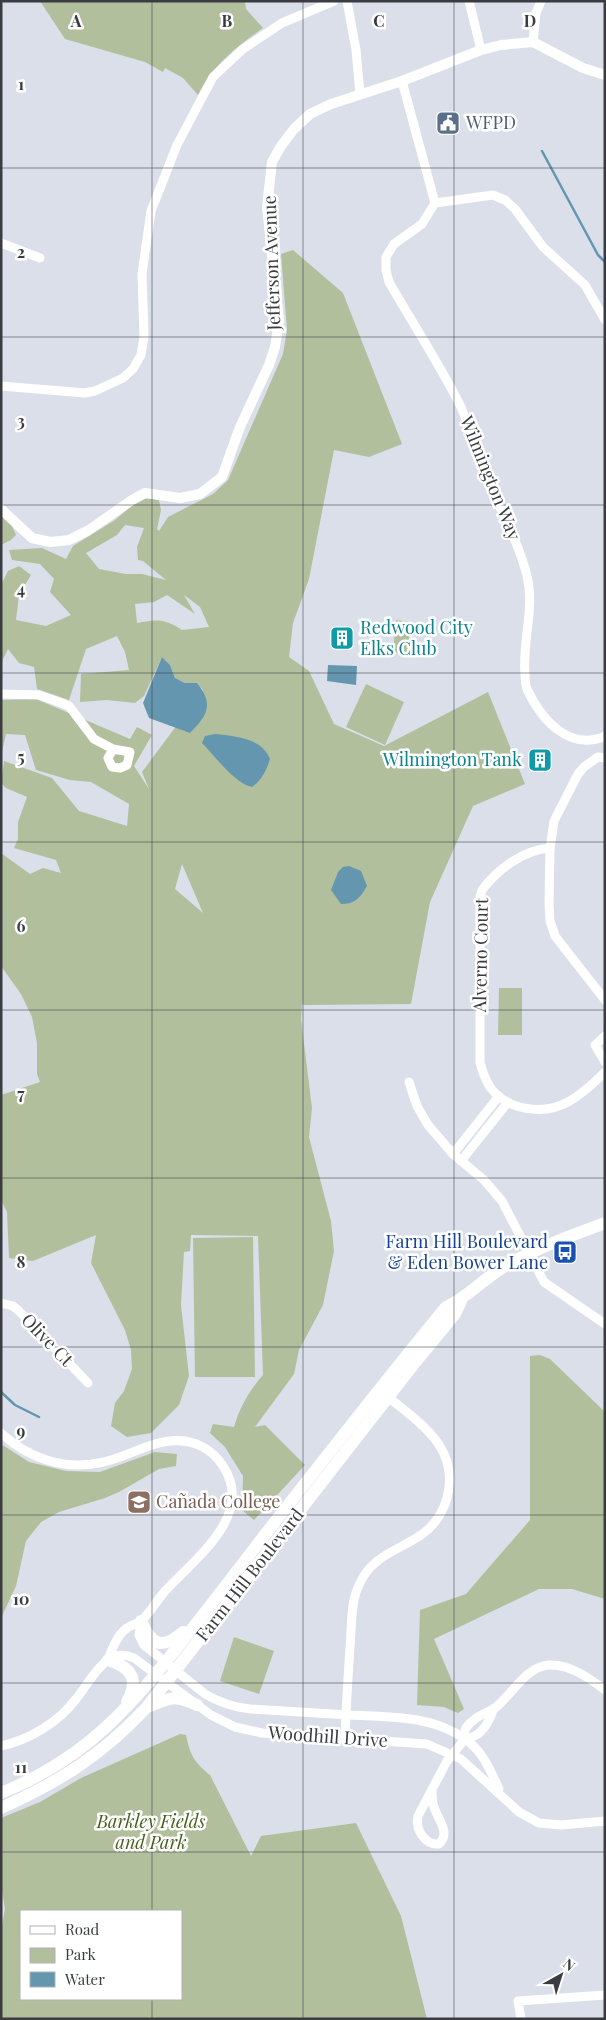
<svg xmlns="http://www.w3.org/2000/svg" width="606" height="2020" viewBox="0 0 606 2020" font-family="'Playfair Display',serif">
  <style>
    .green { fill: #b1bf9d; fill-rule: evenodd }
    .water { fill: #6497af }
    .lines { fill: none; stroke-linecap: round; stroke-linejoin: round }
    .stream { stroke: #6497af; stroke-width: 2.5 }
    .minor { stroke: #fff; stroke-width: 9 }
    .tertiary { stroke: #fff; stroke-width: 10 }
    .secondary { stroke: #fff; stroke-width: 12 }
    .grid { fill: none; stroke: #3a3c41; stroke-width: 1; stroke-opacity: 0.55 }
    .labels { text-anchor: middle; stroke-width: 5; stroke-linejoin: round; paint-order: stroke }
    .service-label { font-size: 18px; fill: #4e5e75; stroke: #fff; text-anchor: start }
    .street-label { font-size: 18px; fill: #3a3c41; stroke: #fff }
    .culture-label { font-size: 18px; fill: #0d838f; stroke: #fff; text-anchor: start }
    .transit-label { font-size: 18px; fill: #164399; stroke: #fff; text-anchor: end }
    .education-label { font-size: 18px; fill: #785e54; stroke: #fff; text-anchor: start }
    .park-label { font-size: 18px; font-style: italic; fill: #485f1d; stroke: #fff }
    .grid-label { font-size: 16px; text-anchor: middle; font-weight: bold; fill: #3a3c41; stroke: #fff; stroke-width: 5; stroke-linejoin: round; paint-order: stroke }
  </style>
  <rect width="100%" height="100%" fill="#dadfea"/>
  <g class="green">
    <path d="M40,1H245L246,9L263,28C235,48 214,64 198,95L183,78L165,68L163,72L145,62L65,39Z"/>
    <path d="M293,250L343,293L402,444L369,457L334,450L309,579L293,623L289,657L309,671L334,724L384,746L488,692L525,784L473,806L430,902L411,1004L304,1005L302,1004L301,1019L312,1108L309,1137L331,1221L334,1251L323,1305L299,1350L294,1374L255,1427L265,1425L305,1465L254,1520L242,1510L243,1476L225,1447L210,1433L213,1424L234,1427C240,1407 249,1391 263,1375L258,1236L191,1235L190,1251L184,1252L181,1305L189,1376L179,1405L151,1433L127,1437L111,1426L115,1403L124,1391L132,1369L131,1350L125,1330L91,1263L96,1235L33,1261L9,1258L7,1212L1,1200V1095L40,1082L37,1074V1043L32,1017L21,994L1,966V853L30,874L43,868L61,873L56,860L14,848L18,839V822L27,797L6,788L1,783L4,761L52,778L79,811L127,826L129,804L91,782L70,780L36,770L25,735L6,734L1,756V700L36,699L130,739L137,727L152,735L134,766L149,789L142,772L203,690L197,683H185L175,678L170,665L162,657L144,696L135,703L107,700L80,702L81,674L129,670L125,652L117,636L86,649L69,700L37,689L34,667L19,663L8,649L1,663V585L8,571L19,566L31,575L19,595L16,620L46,626L71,615L50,592L54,579L40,564L12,560L9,550L42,548L66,559L73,546L115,520L139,500L158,496L161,510L157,529L159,531L168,517L213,494L228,480L283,354L287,330L281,254ZM125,525L144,528L137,547L138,560L143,561L166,580L142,574H126L99,569L86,553L117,535ZM167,595L195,614L184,595L200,607L209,627L182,630C165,619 158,619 137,623L135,604L154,602ZM182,864L203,913L175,889Z"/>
    <polygon points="1,515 11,524 16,535 11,540 1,545"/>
    <polygon points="396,620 410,622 408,653 393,652"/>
    <polygon points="366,684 404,702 385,745 346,727"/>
    <polygon points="499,988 522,988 522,1035 498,1035"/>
    <polygon points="253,1237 255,1377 195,1377 193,1238"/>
    <polygon points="540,1355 550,1359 605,1412 605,1599 572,1589 539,1589 434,1639 464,1709 458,1713 444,1707 417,1705 420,1610 466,1594 530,1520 530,1356"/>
    <polygon points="1,1444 29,1462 66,1471 100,1472 155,1452 177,1454 176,1466 159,1469 119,1492 105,1498 59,1512 41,1522 26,1541 16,1586 1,1618"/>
    <polygon points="234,1637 274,1651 259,1694 220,1681"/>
    <path d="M180,1734L186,1735C190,1755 194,1762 210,1775L251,1856L261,1836L356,1823L401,1916L427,2019H1V1932L5,1909L1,1886V1818L40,1802L81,1778ZM21,1911H181V1999H21Z"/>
  </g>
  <g class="water">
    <path d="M162,657L170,665L175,678L185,683H197C214,704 208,715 190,733L149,718L143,703Z"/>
    <polygon points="328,665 357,666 356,685 327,681"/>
    <path d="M215,734C235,736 262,738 270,759C266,771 262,780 252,787C235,784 214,755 202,743L205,736Z"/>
    <path d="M349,866L361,871L367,886C360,898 355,904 341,904L331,890L338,872L343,867Z"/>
  </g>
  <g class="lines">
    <g class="stream">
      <polyline points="542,151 598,255 605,262"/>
      <polyline points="1,1392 15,1405 39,1417"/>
    </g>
    <g class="minor">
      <polyline points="347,1 356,50 360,94"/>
      <polyline points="469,1 481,50"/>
      <polyline points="533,42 536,13 541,1"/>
      <path d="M402,81L435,203L422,224L394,244L386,257V270L389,282C412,322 438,362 459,403C471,426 474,452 485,475C500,509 518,540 527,576C535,609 522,641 525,674C525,679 525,684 527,689C541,719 569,752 605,736"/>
      <polyline points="435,203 493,195 505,200 515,209 543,247 585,285 605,320"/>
      <polyline points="1,243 40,258"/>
      <polyline points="1,386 85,393 95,391 123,378 133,369 141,355 144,337 142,274 151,211 177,145 213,77 243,49 282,23 334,1"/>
      <polyline points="1,694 39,695 59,702 69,706 94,739 113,749 130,752 127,765 120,768 112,767 108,758 113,749"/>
      <polyline points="605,758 598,757 584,767 578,774 554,821 550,848 549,904 550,921 555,936 605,1000"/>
      <path d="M550,848C523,850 498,869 482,890L480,897V1062C482,1071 485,1079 490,1087C507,1111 544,1115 568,1102C581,1095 595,1082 605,1072"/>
      <polyline points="605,1036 595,1045 605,1062"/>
      <polyline points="409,1082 417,1106 428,1125 453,1154 484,1180 502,1201 544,1282 605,1324"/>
      <polyline points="453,1154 499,1096"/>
      <polyline points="461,1161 508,1102"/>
      <polyline points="1,1303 13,1306 19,1311 88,1383"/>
      <path d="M1,1433C28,1458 63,1470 99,1463C133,1457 165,1429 201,1446C209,1450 218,1458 223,1466C255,1514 197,1557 167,1589C158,1598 151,1612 141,1621C137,1624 131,1625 127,1628C117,1635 112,1649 108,1660"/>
      <path d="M141,1622L139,1635L144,1645L205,1694C220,1703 233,1707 250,1709C283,1711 316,1713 350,1715C389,1717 431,1715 465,1739C483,1751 490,1770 499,1789"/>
      <path d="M345,1738C346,1708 348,1677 350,1647C352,1626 350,1602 360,1583C372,1556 399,1550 421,1535C434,1526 443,1512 447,1498C460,1448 421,1424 388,1397"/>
      <path d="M465,1739C465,1735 464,1731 466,1728C473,1717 485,1714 495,1708C513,1694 525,1667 549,1665C570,1664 589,1678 605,1690"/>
      <path d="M465,1739C482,1737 489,1722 494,1708"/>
      <path d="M1,1746C29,1740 59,1722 76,1699C86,1687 95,1669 108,1660C116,1654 125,1654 134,1658L211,1715L235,1727L262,1733L427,1744L461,1759L519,1812L539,1823L561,1825L605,1821"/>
      <path d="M432,1791C432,1797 432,1802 434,1807C438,1820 451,1833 439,1844C425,1845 415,1830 418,1816L447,1761L465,1739"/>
      <polyline points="521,2019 518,2001 605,1995"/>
    </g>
    <polyline class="tertiary" points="1,509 32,538 50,542 69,540 89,530 132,500 145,493 180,498 200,494 222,477 240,427 269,365 275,347 279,321 267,207 272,162 281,146 294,129 310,114 331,104 402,81 481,50 501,45 533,42 583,68 605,75"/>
    <g class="secondary">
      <path d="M141,1621C152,1646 162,1650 183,1632"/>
      <path d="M108,1660C131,1667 140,1679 127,1702"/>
      <path d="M150,1706C172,1697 175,1695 197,1705"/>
      <path d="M1,1793C88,1758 132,1705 188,1634C215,1600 241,1566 267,1532C326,1457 385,1381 446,1307C467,1298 482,1280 502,1268C534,1249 570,1236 605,1223"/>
      <path d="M1,1808C61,1781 102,1755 147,1707L413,1365L455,1314L461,1301"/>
    </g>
  </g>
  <path class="grid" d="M152,1V1911M303,1V2019M454,1V2019M1,168H605M1,337H605M1,505H605M1,673H605M1,842H605M1,1010H605M1,1178H605M1,1347H605M1,1515H605M1,1683H605M1,1852H605M152,1999V2019"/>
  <defs>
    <g id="civic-square" transform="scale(1.25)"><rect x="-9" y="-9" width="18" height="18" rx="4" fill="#5c6f8a" stroke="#fff"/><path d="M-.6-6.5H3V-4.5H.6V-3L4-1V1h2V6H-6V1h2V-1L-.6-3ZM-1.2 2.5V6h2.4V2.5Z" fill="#fff"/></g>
    <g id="building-square" transform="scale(1.25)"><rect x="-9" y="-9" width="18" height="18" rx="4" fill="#0f9aa8" stroke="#fff"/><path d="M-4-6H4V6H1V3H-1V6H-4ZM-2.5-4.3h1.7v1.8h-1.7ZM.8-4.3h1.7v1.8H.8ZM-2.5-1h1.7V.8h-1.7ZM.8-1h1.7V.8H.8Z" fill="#fff"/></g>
    <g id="bus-square" transform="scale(1.25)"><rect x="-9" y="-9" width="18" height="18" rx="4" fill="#1a4fb4" stroke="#fff"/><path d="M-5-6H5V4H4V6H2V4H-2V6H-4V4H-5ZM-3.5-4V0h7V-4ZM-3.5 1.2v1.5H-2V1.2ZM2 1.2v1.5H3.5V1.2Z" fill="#fff"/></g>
    <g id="university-square" transform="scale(1.25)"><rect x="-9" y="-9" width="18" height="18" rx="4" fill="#8d6e63" stroke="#fff"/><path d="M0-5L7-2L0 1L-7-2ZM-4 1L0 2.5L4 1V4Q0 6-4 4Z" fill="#fff"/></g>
  </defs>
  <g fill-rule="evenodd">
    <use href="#civic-square" x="448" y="123"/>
    <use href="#building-square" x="342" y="638"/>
    <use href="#building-square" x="540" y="760"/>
    <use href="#bus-square" x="565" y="1252"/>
    <use href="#university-square" x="139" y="1502"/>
  </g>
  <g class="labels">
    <g class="service-label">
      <text x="466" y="129">WFPD</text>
    </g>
    <g class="street-label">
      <text transform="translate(272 263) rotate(-92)" y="6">Jefferson Avenue</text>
      <text transform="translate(490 478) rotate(68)" y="6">Wilmington Way</text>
      <text transform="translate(481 955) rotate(-89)" y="6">Alverno Court</text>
      <text transform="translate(47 1340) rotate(46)" y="6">Olive Ct</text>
      <text transform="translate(250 1575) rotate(-52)" y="6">Farm Hill Boulevard</text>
      <text transform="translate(328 1737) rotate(4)" y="6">Woodhill Drive</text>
    </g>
    <g class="culture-label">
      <text x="360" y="634">Redwood City<tspan x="360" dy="21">Elks Club</tspan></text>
      <text x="522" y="766" text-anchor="end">Wilmington Tank</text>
    </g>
    <g class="transit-label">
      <text x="548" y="1248">Farm Hill Boulevard<tspan x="548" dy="21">&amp; Eden Bower Lane</tspan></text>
    </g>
    <g class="education-label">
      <text x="156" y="1508">Cañada College</text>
    </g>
    <g class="park-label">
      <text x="151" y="1828">Barkley Fields<tspan x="151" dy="21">and Park</tspan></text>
    </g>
  </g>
  <g class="grid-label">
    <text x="76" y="27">A</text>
    <text x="227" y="27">B</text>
    <text x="379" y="27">C</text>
    <text x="530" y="27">D</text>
    <text x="21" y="90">1</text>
    <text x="21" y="258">2</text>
    <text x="21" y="427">3</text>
    <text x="21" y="595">4</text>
    <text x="21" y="763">5</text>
    <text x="21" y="932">6</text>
    <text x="21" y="1100">7</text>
    <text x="21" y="1268">8</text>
    <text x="21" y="1437">9</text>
    <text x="21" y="1605">10</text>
    <text x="21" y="1773">11</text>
  </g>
  <rect width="606" height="2020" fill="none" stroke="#3a3c41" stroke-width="5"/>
  <rect x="20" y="1910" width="162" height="90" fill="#ffffff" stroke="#b0b1b3"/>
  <rect x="30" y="1926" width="25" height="8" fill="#ffffff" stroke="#b0b1b3"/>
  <text x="65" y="1935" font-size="15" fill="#3a3c41">Road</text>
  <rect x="30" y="1948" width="25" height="15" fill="#b1bf9d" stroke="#b0b1b3"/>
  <text x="65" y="1960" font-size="15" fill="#3a3c41">Park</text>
  <rect x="30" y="1972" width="25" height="15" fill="#6497af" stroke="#b0b1b3"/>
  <text x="65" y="1985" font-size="15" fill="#3a3c41">Water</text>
  <g transform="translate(561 1975) rotate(39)" stroke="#ffffff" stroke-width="4" paint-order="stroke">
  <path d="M0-4L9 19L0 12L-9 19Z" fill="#3a3c41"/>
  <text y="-8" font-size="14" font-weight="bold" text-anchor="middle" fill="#3a3c41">N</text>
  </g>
</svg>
